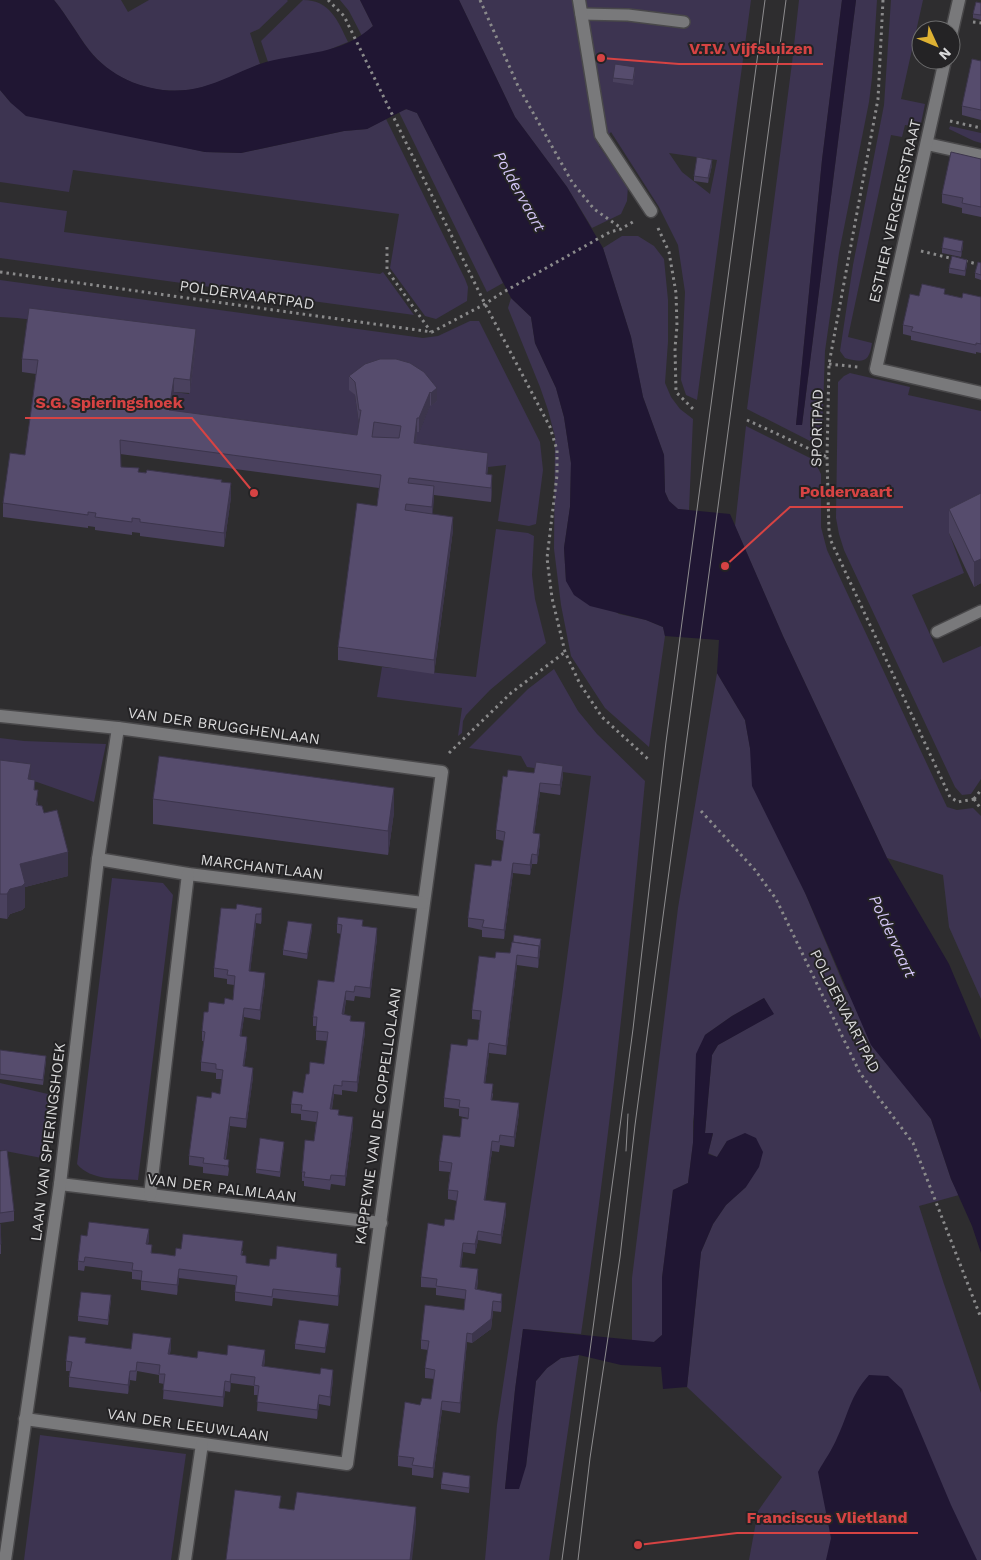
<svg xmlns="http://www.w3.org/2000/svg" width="981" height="1560" viewBox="0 0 981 1560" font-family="'Work Sans',sans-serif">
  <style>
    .green { fill: #3d3451; fill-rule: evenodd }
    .water { fill: #201633 }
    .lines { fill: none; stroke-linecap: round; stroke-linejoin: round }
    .service-casing { stroke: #49484a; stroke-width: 14 }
    .pedestrian-casing { stroke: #49484a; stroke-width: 15 }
    .minor-casing { stroke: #49484a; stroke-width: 15 }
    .path { stroke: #8a8a8b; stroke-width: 3; stroke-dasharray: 2.5 4; stroke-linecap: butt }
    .service { stroke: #79797b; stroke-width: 11 }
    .pedestrian { stroke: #79797b; stroke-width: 12 }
    .minor { stroke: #79797b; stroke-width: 12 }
    .tram { stroke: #8e8d8f; stroke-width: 1 }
    .wall { fill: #4a415e }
    .shaded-wall { fill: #3c354c }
    .building { fill: #564c6d; stroke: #3c354c; fill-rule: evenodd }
    .labels { text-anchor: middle; stroke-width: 4; stroke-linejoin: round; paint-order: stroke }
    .street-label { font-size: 15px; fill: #d9d9da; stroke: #242325 }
    .water-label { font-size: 16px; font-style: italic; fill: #d6c8f9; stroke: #242325 }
    .leader { fill: none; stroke: #d64343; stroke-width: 2 }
    .callout-dot { fill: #d64343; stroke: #242325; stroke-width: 2 }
    .callout-label { font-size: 16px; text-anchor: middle; font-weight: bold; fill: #d64343; stroke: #242325; stroke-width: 4; stroke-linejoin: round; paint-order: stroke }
  </style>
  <rect width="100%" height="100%" fill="#2e2d2f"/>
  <g class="green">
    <path d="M54,0H121L128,12L149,0H287L288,1L259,29L250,33L260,64C241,72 220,83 199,88C159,97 115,83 89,50C77,34 67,16 54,0Z"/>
    <path d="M303,0C330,0 338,21 348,42L321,53L268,62L261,41Z"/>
    <polygon points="340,0 360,0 373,26 362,36 349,11"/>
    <path d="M459,0H751L697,400L686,395L681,380L685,292L678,245L659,207L611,132L599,146L628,186L627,201L621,214L592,228L567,187L515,117ZM669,153L717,160L710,194L682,172Z"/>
    <polygon points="799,0 842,0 822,160 796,425 802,425 856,0 877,0 872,78 869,102 839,253 825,351 822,438 812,442 747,409 792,63"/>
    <path d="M891,0H923L901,99L925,104L920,128L905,125L902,137L891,135L848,337L872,343C869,363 863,363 845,358L840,351L853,265L884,105Z"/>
    <polygon points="0,90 11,103 174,145 205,152 241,153 344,131 367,129 386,119 465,279 468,287 467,301 436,319 425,316 390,268 399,214 73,170 69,192 0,182"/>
    <polygon points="407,109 417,113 503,283 487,292 399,112"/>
    <polygon points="950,126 981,133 981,143 974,141 949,129"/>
    <polygon points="0,202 67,211 64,232 380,274 383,272 414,315 0,258"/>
    <polygon points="622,236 638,236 654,246 664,259 668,300 668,342 665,383 671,397 680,409 693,419 689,510 678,509 669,501 665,492 664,455 643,397 631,337 603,248"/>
    <polygon points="0,280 423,338 438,336 470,321 479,321 540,442 543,470 536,524 529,526 498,521 506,465 488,467 414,456 417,432 419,432 430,405 436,401 350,390 355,395 359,424 361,424 357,449 169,424 174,392 189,394 196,339 17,318 0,317"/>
    <polygon points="511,298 531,317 535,343 556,388 564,417 571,463 570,507 564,548 566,581 619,614 646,620 663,627 665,636 649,747 605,708 571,656 561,605 554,549 555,437 548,410 540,387 508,308"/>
    <polygon points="850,373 910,387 908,395 981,411 981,518 949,533 964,573 912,595 943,663 981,646 981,779 971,794 962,795 955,787 844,550 839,534 836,518 838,382 844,376"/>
    <polygon points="746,426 814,460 821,474 821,527 827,550 947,807 957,810 973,808 981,816 981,999 949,927 943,875 887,858 783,636 735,526"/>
    <polygon points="496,529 528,533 534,536 532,575 535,599 546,643 490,690 466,715 463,721 462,733 458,736 462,708 377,697 382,667 476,677"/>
    <path d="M554,669L578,711L597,734L645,781C628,966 608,1151 581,1334L523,1329L515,1390L505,1489L526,1466L536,1381L547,1368L561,1358L579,1355L549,1560H485L497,1425L562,996L591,776L527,767L521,756L469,748L528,689Z"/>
    <polygon points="717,673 745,720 750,748 806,895 845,988 916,1100 931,1119 951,1179 959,1195 919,1206 944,1284 981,1393 981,1560 749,1560 758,1511 782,1477 687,1387 701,1252 713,1224 726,1205 746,1187 727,1141 717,1157 708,1153 713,1134 705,1133 712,1055 718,1045 773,1014 764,998 732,1016 705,1035 693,1122 693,1143 688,1183 673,1190 662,1278 662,1335 654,1342 632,1341 632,1278 678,908"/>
    <polygon points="0,738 24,741 106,744 94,802 37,782 0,774"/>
    <path d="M112,878L163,883L173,895L138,1180C117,1178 91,1181 77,1164Z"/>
    <polygon points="0,1083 48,1094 50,1134 47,1159 0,1150"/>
    <polygon points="40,1435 186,1454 171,1560 24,1560"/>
  </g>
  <g class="water">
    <path d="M0,0H54C67,16 77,34 89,50C115,83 162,98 202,87C224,81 244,69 266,62C305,52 341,55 373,26L360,0H459L515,117L567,187L603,248L631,337L643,397L664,455L665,492L669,501L678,509L730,514L783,636L887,858L949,964L981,1040V1253L972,1226L951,1179L931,1119L871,1045L806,895L752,786L750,748L745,720L717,673L719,640L665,636L663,627L646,620L590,606L574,595L566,581L564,548L570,507L571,463L564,417L556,388L535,343L531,317L511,298L417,113L406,109L367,129L344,131L241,153L205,152L26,116L11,103L0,90Z"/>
    <polygon points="842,0 856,0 802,425 796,425 822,160"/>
    <polygon points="764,998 774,1014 718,1045 712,1055 705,1133 713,1133 708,1154 717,1157 727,1141 745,1133 756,1138 763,1152 759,1167 746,1187 726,1205 713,1224 701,1252 687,1387 663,1389 661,1367 621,1365 579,1355 561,1358 547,1368 536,1381 526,1466 519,1489 505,1489 515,1390 523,1329 654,1342 662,1335 662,1278 673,1190 688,1183 693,1143 696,1054 705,1035 732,1016"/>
    <path d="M869,1375L888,1376L902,1389L951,1505L977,1560H826L831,1538L818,1472C824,1461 832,1450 837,1438C849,1413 850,1396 869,1375Z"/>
  </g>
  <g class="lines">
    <g class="service-casing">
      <g id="service">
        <polyline points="581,14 628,15 684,22"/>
        <polyline points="937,632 981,611"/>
      </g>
    </g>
    <g class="pedestrian-casing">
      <polyline id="pedestrian" points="927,144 981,156"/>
    </g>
    <g class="minor-casing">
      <g id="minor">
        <polyline points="579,0 601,135 651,211"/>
        <polyline points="951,35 959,0"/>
        <polyline points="945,60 876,369 981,393"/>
        <polyline points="0,716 118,728 442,772 347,1464 25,1419"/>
        <polyline points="98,859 188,874 423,903"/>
        <polyline points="60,1184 381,1223"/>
        <polyline points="150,1195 188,874"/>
        <polyline points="5,1560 60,1184 98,859 118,728"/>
        <polyline points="185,1560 202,1444"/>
      </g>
    </g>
    <g class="path">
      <polyline points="328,0 344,16 485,304 550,427 557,450 557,475 547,558 552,598 565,652 580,684 602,717 648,759"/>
      <polyline points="480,0 518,86 572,182 594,209 621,228"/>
      <polyline points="883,0 878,99 829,364 827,457 829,531 831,541 950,797 958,802 974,799"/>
      <polyline points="973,22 981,23"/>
      <polyline points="950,121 981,128"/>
      <polyline points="658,228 669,252 676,293 677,326 675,348 676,392 695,411"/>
      <polyline points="387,247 387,270 431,332"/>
      <polyline points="921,251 954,259"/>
      <polyline points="965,261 981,265"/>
      <polyline points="0,272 432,332 485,304 500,294 610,232 621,229 636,220"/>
      <polyline points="829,364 858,367"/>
      <polyline points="747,420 827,457"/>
      <polyline points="449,753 511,693 565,652"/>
      <polyline points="974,799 981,809"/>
      <polyline points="974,799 981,790"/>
      <polyline points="701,811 755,870 776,899 860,1073 913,1143 981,1318"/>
    </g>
    <use href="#service" class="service"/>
    <use href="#pedestrian" class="pedestrian"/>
    <use href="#minor" class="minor"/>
    <g class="tram">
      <polyline points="626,1151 628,1114"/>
      <polyline points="562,1560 633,1029 666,742 765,0"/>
      <polyline points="578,1560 590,1458 620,1257 635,1125 786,0"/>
    </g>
  </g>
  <g class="wall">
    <polygon points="981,3 981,20 973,18 973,14"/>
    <polygon points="981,61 981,120 962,115 962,106"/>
    <polygon points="635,72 633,85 613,82 613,78"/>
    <polygon points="981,159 981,217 962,213 962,208 942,203 942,194"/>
    <polygon points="712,165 708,183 694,181 694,176"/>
    <polygon points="963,246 961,257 942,253 942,248"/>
    <polygon points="981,263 981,280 975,278 975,273"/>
    <polygon points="967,264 965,276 949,273 949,268"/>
    <polygon points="945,294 962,298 981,297 981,353 976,352 976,354 911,340 911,336 903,334 903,325 919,296"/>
    <polygon points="196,343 190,393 174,392 171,411 357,435 359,424 355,395 349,390 349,376 410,363 437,401 431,406 430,405 419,432 417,432 416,443 488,467 487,474 492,488 491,502 434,495 432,514 453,530 434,674 338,660 338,647 377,506 379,488 120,454 121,467 139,472 222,482 231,497 224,547 140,536 140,533 132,532 132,535 95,530 95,527 88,526 88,528 3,517 3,503 25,455 36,374 22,372 22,359"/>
    <polygon points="981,493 981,583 974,587 949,533 949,509"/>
    <polygon points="0,760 31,779 35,790 38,805 44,813 68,876 25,887 25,907 22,910 10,914 7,919 0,918"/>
    <polygon points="534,773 563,776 560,795 540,792 534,833 540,843 537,864 532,864 530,875 513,873 504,939 482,937 482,930 468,927 468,918 491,866 501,861 504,841 496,839 496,830 507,777"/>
    <polygon points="153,799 394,812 388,855 153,824"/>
    <polygon points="262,908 262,917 261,924 256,923 250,971 265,983 260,1020 244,1017 241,1036 247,1046 244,1066 253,1077 246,1128 230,1126 226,1159 229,1169 228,1176 203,1173 203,1167 189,1165 189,1156 211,1098 220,1094 222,1079 216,1079 216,1073 201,1071 201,1062 204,1041 202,1041 202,1031 208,1012 233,1000 234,985 227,984 227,979 214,977 214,968 236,909"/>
    <polygon points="337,924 363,926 377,938 370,998 355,996 354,1001 346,1000 344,1015 365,1032 357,1092 342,1090 342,1095 334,1094 332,1109 353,1126 345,1186 331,1184 330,1190 304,1186 304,1181 302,1181 302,1172 314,1141 316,1122 301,1120 301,1114 291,1113 291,1104 303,1093 309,1074 324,1064 327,1041 316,1040 316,1026 313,1026 313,1017 334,982 341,934 337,933"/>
    <polygon points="312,929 307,959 283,955 283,950"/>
    <polygon points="541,943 538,968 517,965 506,1055 489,1053 485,1083 493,1094 492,1100 519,1113 514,1147 500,1145 499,1152 492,1151 485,1200 506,1213 501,1244 478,1240 475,1254 463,1252 461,1267 478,1279 477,1290 502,1303 501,1312 493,1311 491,1329 472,1343 467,1342 460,1413 442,1410 433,1478 412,1475 412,1468 398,1466 398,1456 420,1405 431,1399 434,1379 425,1378 425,1368 428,1350 421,1349 421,1340 464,1310 465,1299 436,1295 436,1288 421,1287 421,1277 444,1226 454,1220 457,1201 448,1199 448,1190 450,1172 439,1171 439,1161 460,1137 468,1118 459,1116 459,1109 444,1107 444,1098 467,1046 478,1040 480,1020 472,1019 472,1010 495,958"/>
    <polygon points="0,1050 46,1061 43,1085 0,1079"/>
    <polygon points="284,1146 280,1177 256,1173 256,1169"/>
    <polygon points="0,1151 14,1211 14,1221 0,1223"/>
    <polygon points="0,1224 1,1244 1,1254 0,1254"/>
    <polygon points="87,1236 149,1239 148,1244 152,1253 175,1256 181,1249 243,1251 242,1255 246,1263 269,1266 337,1263 337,1268 341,1277 338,1306 273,1298 272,1306 235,1301 235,1285 179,1278 177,1295 141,1290 141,1280 132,1279 132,1272 85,1266 84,1271 78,1270 78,1261"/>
    <polygon points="111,1300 108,1325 78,1321 78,1316"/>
    <polygon points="329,1329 325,1353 295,1349 295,1344"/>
    <polygon points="86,1343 131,1349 171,1347 170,1354 197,1358 265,1359 264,1367 333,1379 330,1406 319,1404 317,1419 257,1411 258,1395 254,1395 254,1386 231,1383 230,1392 225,1391 223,1407 163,1399 164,1384 159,1383 159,1375 137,1371 136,1381 130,1380 128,1394 69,1387 69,1377 70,1371 66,1371 66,1361"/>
    <polygon points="470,1481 469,1493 441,1489 441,1484"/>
  </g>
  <g class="shaded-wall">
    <polygon points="712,160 712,165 708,183 708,178"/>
    <polygon points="963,241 963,246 961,257 961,252"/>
    <polygon points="967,260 967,264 965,276 965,271"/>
    <polygon points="196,329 196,343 190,393 190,380"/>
    <polygon points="174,378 174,392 169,424 169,410"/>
    <polygon points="437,388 437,401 431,406 431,393"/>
    <polygon points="430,392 430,405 419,432 419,418"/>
    <polygon points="417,418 417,432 414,456 414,443"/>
    <polygon points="488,453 488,467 486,487 486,474"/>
    <polygon points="492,475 492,488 491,502 491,488"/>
    <polygon points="231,483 231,497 224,547 224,533"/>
    <polygon points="434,486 434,500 432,521 432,507"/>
    <polygon points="453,517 453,530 434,674 434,660"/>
    <polygon points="981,559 981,583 974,587 974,562"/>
    <polygon points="31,764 31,788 28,779"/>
    <polygon points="563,766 563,776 560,795 560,785"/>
    <polygon points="540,783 540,792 533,843 533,833"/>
    <polygon points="394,788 394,812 388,855 388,831"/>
    <polygon points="540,834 540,843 537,864 537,855"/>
    <polygon points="68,852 68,876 25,887 25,907 22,910 10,914 7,919 7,894 20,864"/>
    <polygon points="532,854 532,864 530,875 530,865"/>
    <polygon points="513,863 513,873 504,939 504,930"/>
    <polygon points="262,908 262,917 261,924 261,914"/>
    <polygon points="256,914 256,923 249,981 249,971"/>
    <polygon points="312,924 312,929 307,959 307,954"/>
    <polygon points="377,928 377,938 370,998 370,988"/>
    <polygon points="541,939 541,943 538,968 538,958"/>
    <polygon points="517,955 517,965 506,1055 506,1046"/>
    <polygon points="265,973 265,983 260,1020 260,1010"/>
    <polygon points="346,991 346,1000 342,1024 342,1014"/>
    <polygon points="244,1008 244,1017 240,1046 240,1036"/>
    <polygon points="365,1022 365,1032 357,1092 357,1082"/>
    <polygon points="247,1037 247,1046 243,1076 243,1066"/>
    <polygon points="489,1043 489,1053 484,1092 484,1083"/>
    <polygon points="253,1068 253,1077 246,1128 246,1119"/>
    <polygon points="334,1085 334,1094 330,1118 330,1109"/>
    <polygon points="519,1103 519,1113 514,1147 514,1137"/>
    <polygon points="230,1117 230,1126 224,1168 224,1159"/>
    <polygon points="353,1117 353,1126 345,1186 345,1176"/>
    <polygon points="492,1141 492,1151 484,1210 484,1200"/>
    <polygon points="506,1203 506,1213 501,1244 501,1235"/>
    <polygon points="149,1229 149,1239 146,1254 146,1244"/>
    <polygon points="478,1231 478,1240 475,1254 475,1244"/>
    <polygon points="463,1243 463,1252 460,1276 460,1267"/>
    <polygon points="341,1268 341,1277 338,1306 338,1296"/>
    <polygon points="179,1269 179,1278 177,1295 177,1285"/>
    <polygon points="478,1269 478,1279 475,1299 475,1289"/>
    <polygon points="502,1294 502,1303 501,1312 501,1302"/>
    <polygon points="493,1301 493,1311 491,1329 472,1343 472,1334"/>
    <polygon points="329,1324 329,1329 325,1353 325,1348"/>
    <polygon points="467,1333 467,1342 460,1413 460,1403"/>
    <polygon points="171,1338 171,1347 168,1364 168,1354"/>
    <polygon points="265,1350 265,1359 262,1376 262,1366"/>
    <polygon points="333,1370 333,1379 330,1406 330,1397"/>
    <polygon points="130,1371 130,1380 128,1394 128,1385"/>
    <polygon points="231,1374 231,1383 230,1392 230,1382"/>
    <polygon points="225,1381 225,1391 223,1407 223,1397"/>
    <polygon points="319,1395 319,1404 317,1419 317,1410"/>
    <polygon points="442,1401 442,1410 433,1478 433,1468"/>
    <polygon points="416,1507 416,1525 412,1560 410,1560"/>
  </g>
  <g class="building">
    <polygon points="976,2 981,3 981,15 973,14"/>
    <polygon points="972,59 981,61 981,110 962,106"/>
    <polygon points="615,64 635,67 633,80 613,78"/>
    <polygon points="951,152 981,159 981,207 962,203 963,198 942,194"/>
    <polygon points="697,157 712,160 708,178 694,176"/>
    <polygon points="944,237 963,241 961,252 942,248"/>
    <polygon points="952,256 967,260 965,271 949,268"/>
    <polygon points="978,262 981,263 981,275 975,273"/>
    <polygon points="922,284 945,289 944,294 962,298 963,293 981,297 981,344 976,343 976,345 911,331 913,327 903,325 910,294 919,296"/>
    <path d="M29,308L196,329L190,380L174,378L169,410L357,435L361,410H359L355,382L349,376L365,364L380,359H396L410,363L424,372L437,388L431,393L430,392L419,418H417L414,443L488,453L486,474L492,475L491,488L409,478L408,483L434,486L432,507L406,504L405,510L453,517L434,660L338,647L357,503L377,506L381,475L120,440L121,467L139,468L138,472L146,473L147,470L222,480L221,482L231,483L224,533L140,522V519L132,518V522L95,517L96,513L88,512V515L3,503L10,453L25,455L38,360L22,359ZM374,422L401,426L399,438L372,437Z"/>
    <polygon points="981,493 981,559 974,562 949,509"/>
    <polygon points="159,756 394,788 388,831 153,799"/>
    <polygon points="0,760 31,764 28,779 35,780 34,790 38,790 36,805 42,806 44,813 57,810 68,852 20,864 25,883 22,886 10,889 7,894 0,894"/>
    <polygon points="536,762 563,766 560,785 540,783 533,833 540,834 537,855 532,854 530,865 513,863 504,930 482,927 484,920 468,918 475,864 491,866 492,860 501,861 505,832 496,830 503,776 507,777 508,770 534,773"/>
    <polygon points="237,904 262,908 261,914 256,914 249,971 265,973 260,1010 244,1008 240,1036 247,1037 243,1066 253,1068 246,1119 230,1117 224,1159 229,1160 228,1166 203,1163 204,1158 189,1156 197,1096 211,1098 212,1092 220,1094 223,1070 216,1069 216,1064 201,1062 205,1032 202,1031 204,1012 208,1012 209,1002 224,1004 225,998 233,1000 235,976 227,975 228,970 214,968 221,908 236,909"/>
    <polygon points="338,917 363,920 362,926 377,928 370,988 355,986 354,992 346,991 342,1014 351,1016 350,1021 365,1022 357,1082 342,1081 342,1086 334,1085 330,1109 339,1110 338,1115 353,1117 345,1176 331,1175 330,1180 304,1177 305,1172 302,1172 305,1140 314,1141 318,1112 301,1110 302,1105 291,1104 293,1091 303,1093 306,1074 309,1074 310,1062 324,1064 328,1032 316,1031 317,1017 313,1017 318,980 334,982 342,925 337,924"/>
    <polygon points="288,921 312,924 307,954 283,950"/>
    <polygon points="514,935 541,939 539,950 539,946 513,942"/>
    <polygon points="512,942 539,946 538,958 517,955 506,1046 489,1043 484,1083 493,1084 491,1100 519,1103 514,1137 500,1135 499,1142 492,1141 485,1195 484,1200 506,1203 501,1235 478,1231 475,1244 463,1243 460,1267 478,1269 475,1289 502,1294 501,1302 493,1301 491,1319 472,1334 467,1333 460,1403 442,1401 433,1468 412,1465 414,1458 398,1456 405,1402 420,1405 422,1398 431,1399 435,1370 425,1368 429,1341 421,1340 425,1305 464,1310 466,1290 436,1286 437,1279 421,1277 428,1223 444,1226 445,1219 454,1220 458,1191 448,1190 452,1163 439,1161 443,1135 460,1137 462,1118 468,1119 469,1108 459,1107 460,1100 444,1098 451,1044 467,1046 468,1039 478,1040 481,1011 472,1010 479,956 495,958 496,952 510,953"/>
    <polygon points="0,1050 46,1056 43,1080 0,1074"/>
    <polygon points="260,1138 284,1142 280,1172 256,1169"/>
    <polygon points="7,1150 14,1211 0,1213 0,1151"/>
    <polygon points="89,1222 149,1229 146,1244 152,1245 151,1253 162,1254 175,1256 176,1248 181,1249 183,1234 243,1241 241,1255 246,1256 246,1263 269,1266 270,1259 276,1259 277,1246 337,1254 336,1267 341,1268 338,1296 273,1289 272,1297 235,1292 237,1276 179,1269 177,1285 141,1281 142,1271 132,1270 133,1263 85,1257 84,1262 78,1261 81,1235 87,1236"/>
    <polygon points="0,1224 1,1244 0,1244"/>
    <polygon points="81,1292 111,1295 108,1320 78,1316"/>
    <polygon points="299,1320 329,1324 325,1348 295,1344"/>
    <polygon points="133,1333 171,1338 168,1354 197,1358 198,1351 227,1355 228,1345 265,1350 262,1366 320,1374 321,1368 333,1370 330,1397 319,1395 317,1410 257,1402 259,1386 254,1385 255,1377 231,1374 230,1382 225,1381 223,1397 163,1390 165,1374 159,1374 160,1365 137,1362 136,1371 130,1371 128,1385 69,1377 72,1362 66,1361 69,1336 86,1338 85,1343 131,1349"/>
    <polygon points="443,1472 470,1476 469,1488 441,1484"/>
    <polygon points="235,1490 281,1496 279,1508 294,1510 297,1492 416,1507 410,1560 226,1560"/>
  </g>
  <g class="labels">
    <g class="street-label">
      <text transform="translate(895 211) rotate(-77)" y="5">ESTHER VERGEERSTRAAT</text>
      <text transform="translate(247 295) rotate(8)" y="5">POLDERVAARTPAD</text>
      <text transform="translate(817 428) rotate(-89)" y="5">SPORTPAD</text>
      <text transform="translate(224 726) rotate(8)" y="5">VAN DER BRUGGHENLAAN</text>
      <text transform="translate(262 867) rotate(7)" y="5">MARCHANTLAAN</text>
      <text transform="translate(845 1011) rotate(63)" y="5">POLDERVAARTPAD</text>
      <text transform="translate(378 1116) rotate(-82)" y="5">KAPPEYNE VAN DE COPPELLOLAAN</text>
      <text transform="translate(48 1142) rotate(-83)" y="5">LAAN VAN SPIERINGSHOEK</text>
      <text transform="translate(222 1188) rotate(7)" y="5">VAN DER PALMLAAN</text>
      <text transform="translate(188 1425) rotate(8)" y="5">VAN DER LEEUWLAAN</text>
    </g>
    <g class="water-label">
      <text transform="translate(520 191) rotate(61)" y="6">Poldervaart</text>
      <text transform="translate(893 936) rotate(65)" y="6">Poldervaart</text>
    </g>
  </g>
  <path class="leader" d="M601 58L679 64H823M254 493L192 418H25M725 566L790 507H903M638 1545L737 1533H918"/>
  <g class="callout-dot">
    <circle cx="601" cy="58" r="5"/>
    <circle cx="254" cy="493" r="5"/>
    <circle cx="725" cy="566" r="5"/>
    <circle cx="638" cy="1545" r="5"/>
  </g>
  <g class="callout-label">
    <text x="751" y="54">V.T.V. Vijfsluizen</text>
    <text x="109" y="408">S.G. Spieringshoek</text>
    <text x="846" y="497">Poldervaart</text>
    <text x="827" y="1523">Franciscus Vlietland</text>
  </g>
  <g transform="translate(936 45) rotate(134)"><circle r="24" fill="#242325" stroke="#6c6c6d"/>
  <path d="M0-4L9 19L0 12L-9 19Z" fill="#ddb133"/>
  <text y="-8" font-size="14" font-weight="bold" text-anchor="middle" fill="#d9d9da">N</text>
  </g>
</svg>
